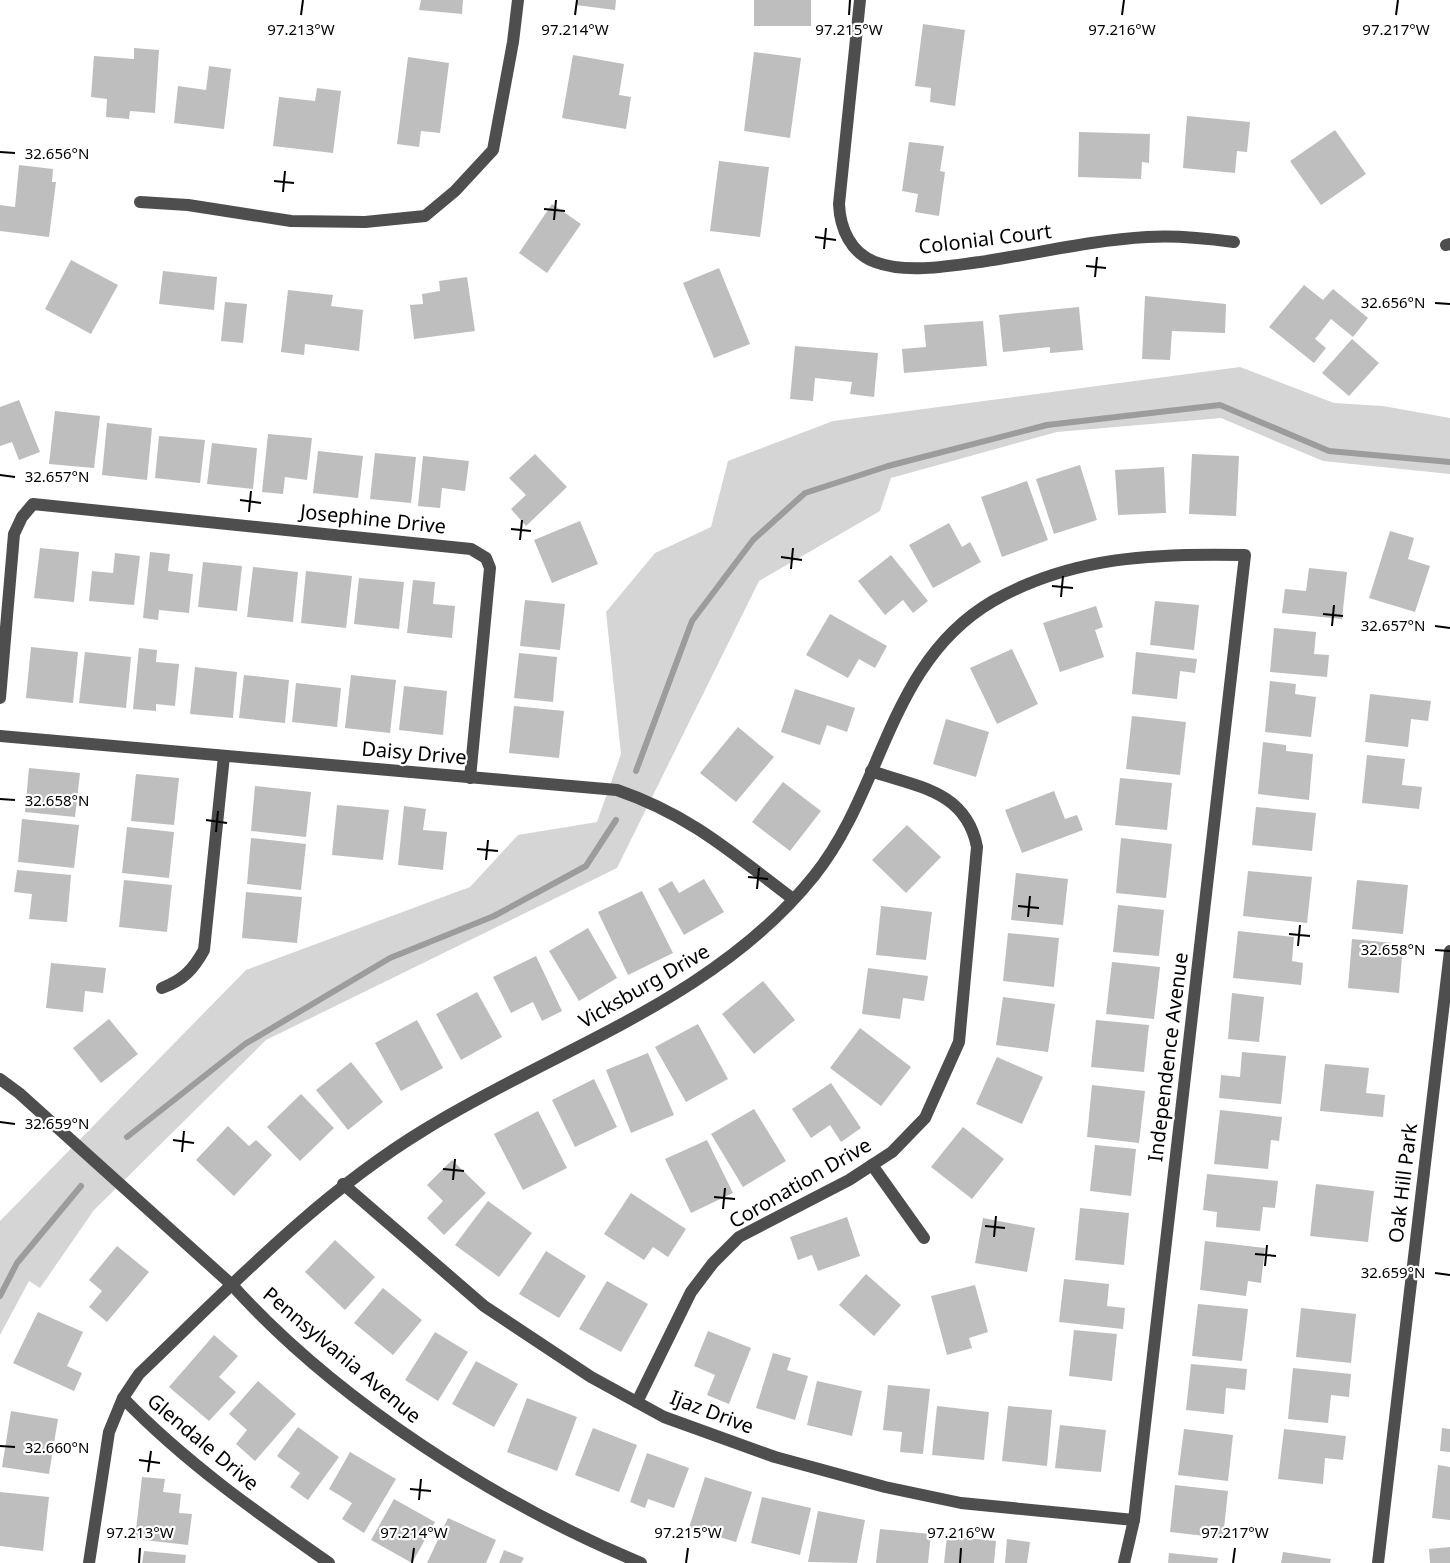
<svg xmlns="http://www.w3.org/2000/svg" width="1450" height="1563" viewBox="0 0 1450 1563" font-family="'Noto Sans',sans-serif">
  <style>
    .green { fill: #d5d5d5 }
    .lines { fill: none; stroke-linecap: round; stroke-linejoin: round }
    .stream { stroke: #9c9c9c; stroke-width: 6 }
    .building { fill: #bebebe }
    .minor { stroke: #4e4e4e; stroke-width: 12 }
    .tertiary { stroke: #4e4e4e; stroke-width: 12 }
    .ticks { fill: none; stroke: #000; stroke-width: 2 }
    .labels { text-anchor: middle; stroke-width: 4.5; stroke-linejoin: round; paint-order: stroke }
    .street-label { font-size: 20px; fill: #000; stroke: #fff }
    .ticks-label { font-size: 15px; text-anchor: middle; fill: #000; stroke: #fff; stroke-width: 4.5; stroke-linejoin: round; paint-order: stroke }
  </style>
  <rect width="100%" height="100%" fill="#fff"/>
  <polygon class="green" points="1240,367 1334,403 1383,406 1450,418 1450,474 1323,461 1221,418 1057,432 891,478 880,511 759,581 617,868 266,1040 94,1210 40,1288 29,1281 0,1335 0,1221 246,970 470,887 518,835 597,822 621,754 606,612 655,553 711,527 728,461 833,421"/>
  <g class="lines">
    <g class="stream">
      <polyline points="636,771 692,621 753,540 805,493 888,466 1047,425 1220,405 1329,451 1450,462"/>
      <polyline points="127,1137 245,1044 390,958 494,916 586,866 616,820"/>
      <polyline points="0,1296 17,1263 81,1186"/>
    </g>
  </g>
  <g class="building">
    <polygon points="421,0 463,0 462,14 419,10"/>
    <polygon points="577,0 616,0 615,10 576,5"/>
    <rect x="754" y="0" width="57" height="26"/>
    <polygon points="923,24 965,30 955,106 930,102 931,88 915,86"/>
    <polygon points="134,48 159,50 155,113 130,111 129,119 106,117 107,99 91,97 94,56 134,59"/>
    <polygon points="754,52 801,58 790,138 744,131"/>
    <polygon points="573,55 624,64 619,95 631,97 626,129 562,118"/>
    <polygon points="408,57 449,63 440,133 421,131 419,147 397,144"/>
    <polygon points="209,66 231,69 224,129 174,123 178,86 206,90"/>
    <polygon points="317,88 341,91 333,153 273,146 279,97 315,101"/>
    <polygon points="1187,116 1250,122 1247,152 1237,151 1235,173 1183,168"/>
    <polygon points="1335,130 1366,174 1321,205 1290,161"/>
    <polygon points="1079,132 1150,134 1149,163 1142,162 1141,179 1078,177"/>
    <polygon points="909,142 944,146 940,171 945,172 939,216 915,212 918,194 902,191"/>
    <polygon points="719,161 769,167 760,237 710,231"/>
    <polygon points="19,165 53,169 52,182 56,182 49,237 0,231 0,205 15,207"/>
    <polygon points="552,204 581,224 547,273 519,253"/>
    <polygon points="71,260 118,285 91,334 45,309"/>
    <polygon points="719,268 750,344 714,358 683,283"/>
    <polygon points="163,271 217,277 214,310 159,304"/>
    <polygon points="467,277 475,331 414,339 410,305 423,304 422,294 440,291 439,281"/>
    <polygon points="1304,285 1323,300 1333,289 1368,318 1353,337 1331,319 1315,339 1326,348 1314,363 1269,327"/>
    <polygon points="288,290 333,295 331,306 363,310 359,351 305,344 304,355 281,352"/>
    <polygon points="1145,296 1226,304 1225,333 1172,331 1170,360 1142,359"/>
    <polygon points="225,302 247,304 243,343 221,341"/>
    <polygon points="1079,307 1083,350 1050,353 1050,347 1003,352 999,315"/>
    <polygon points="983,321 987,366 904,373 902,349 926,347 924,325"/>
    <polygon points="1352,339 1379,363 1349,396 1322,373"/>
    <polygon points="795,346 878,353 874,397 850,394 852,382 815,378 813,401 790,399"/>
    <polygon points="19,400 40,452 19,460 12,442 0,446 0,407"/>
    <polygon points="55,411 100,416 94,468 49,464"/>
    <polygon points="107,423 152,428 147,480 102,475"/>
    <polygon points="268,434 312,438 307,480 285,477 283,494 262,492"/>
    <polygon points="159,436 205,440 200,483 155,478"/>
    <polygon points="212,443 257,448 253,489 207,484"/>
    <polygon points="318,451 363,456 358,498 313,493"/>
    <polygon points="375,453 416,457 411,503 370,499"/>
    <polygon points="535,454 567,487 526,526 511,509 526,495 509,478"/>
    <polygon points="1192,454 1239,456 1236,516 1189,514"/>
    <polygon points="423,456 469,461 465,491 442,488 440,508 418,506"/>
    <polygon points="1080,465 1097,520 1054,534 1036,479"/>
    <polygon points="1164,467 1166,513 1118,515 1115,470"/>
    <polygon points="1027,481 1048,540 1002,557 981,497"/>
    <polygon points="580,521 598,564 552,583 534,540"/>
    <polygon points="949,523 962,547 970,542 981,562 933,588 909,545"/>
    <polygon points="1390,531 1414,538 1408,559 1430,566 1415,612 1369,598"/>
    <polygon points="40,548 79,552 74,602 34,598"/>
    <polygon points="150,552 170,554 168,571 193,574 189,613 159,610 158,620 143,618"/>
    <polygon points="115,553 140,556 134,605 89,601 92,571 113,573"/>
    <polygon points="891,555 928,601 913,613 903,600 885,615 858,581"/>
    <polygon points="203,562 242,566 237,611 198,607"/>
    <polygon points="253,567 298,572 293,622 247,617"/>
    <polygon points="1309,568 1347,572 1342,619 1282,613 1285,589 1306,591"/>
    <polygon points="306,571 352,576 346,628 301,623"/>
    <polygon points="359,578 404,582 399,629 354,624"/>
    <polygon points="413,580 435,582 433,604 455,606 452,638 407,633"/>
    <polygon points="525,600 565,604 560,650 520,646"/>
    <polygon points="1155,601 1199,605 1194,650 1150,645"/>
    <polygon points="1096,606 1103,627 1095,630 1104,657 1060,672 1043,623"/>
    <polygon points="830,614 887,646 875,668 859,659 848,678 806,655"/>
    <polygon points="1274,628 1316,632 1314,654 1329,655 1327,677 1270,672"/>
    <polygon points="31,647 78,652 73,703 26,698"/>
    <polygon points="139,648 157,650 156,662 179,664 175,706 156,704 156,711 133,709"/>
    <polygon points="1012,649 1038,704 997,724 970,668"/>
    <polygon points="85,652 131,657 126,708 79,703"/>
    <polygon points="1136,652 1197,659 1195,673 1180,671 1177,699 1132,694"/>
    <polygon points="519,653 557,657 553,702 514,698"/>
    <polygon points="195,667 237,672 233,718 190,714"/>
    <polygon points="244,675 289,680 285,723 239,718"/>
    <polygon points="351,675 396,680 390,733 345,728"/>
    <polygon points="1270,681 1296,684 1295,694 1316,697 1311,737 1265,732"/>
    <polygon points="296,683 341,688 337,727 292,722"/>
    <polygon points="404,686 447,691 443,735 399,730"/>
    <polygon points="795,689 855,708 847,732 827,725 820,745 781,732"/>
    <polygon points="1370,694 1431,701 1428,721 1411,719 1408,747 1365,742"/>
    <polygon points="514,706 564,711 559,758 509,753"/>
    <polygon points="1132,716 1186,722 1180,775 1126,769"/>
    <polygon points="946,719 989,732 976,777 933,764"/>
    <polygon points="738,727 774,757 736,802 700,773"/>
    <polygon points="1263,742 1286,745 1286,751 1313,754 1309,800 1258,794"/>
    <polygon points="1367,755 1405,759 1402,785 1422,787 1419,809 1362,803"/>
    <polygon points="29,768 80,773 75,817 25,812"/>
    <polygon points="136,774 179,778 174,825 131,821"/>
    <polygon points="1120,778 1172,783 1167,830 1115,825"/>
    <polygon points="783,782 821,811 790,851 752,822"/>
    <polygon points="255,786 311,792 306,837 251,831"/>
    <polygon points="1054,791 1065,819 1077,815 1083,830 1022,853 1005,810"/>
    <polygon points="337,805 389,810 383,860 332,855"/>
    <polygon points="404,806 426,809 423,830 447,832 443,870 398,865"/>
    <polygon points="1256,807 1316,813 1312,851 1252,845"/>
    <polygon points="22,819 79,825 74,868 18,862"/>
    <polygon points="907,825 941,857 906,893 872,860"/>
    <polygon points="127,827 174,832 169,878 122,873"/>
    <polygon points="251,838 306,844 301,890 247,884"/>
    <polygon points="1121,838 1172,844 1166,898 1116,893"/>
    <polygon points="17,870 71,875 67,922 29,919 32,894 14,892"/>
    <polygon points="1248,871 1312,877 1307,923 1243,916"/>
    <polygon points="1016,873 1068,879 1063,925 1011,920"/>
    <polygon points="704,879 724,912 684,935 658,889 672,881 679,893"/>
    <polygon points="124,880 172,885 167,932 119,927"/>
    <polygon points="1357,880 1408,885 1403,934 1352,929"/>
    <polygon points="642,891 673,953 628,975 598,912"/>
    <polygon points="246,892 302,897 297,943 242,938"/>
    <polygon points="1118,905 1164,910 1159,956 1113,952"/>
    <polygon points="881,906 932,912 926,960 876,955"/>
    <polygon points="588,928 617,978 579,1001 549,951"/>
    <polygon points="1238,931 1294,937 1292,961 1303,963 1301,985 1233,978"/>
    <polygon points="1008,933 1059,938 1054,987 1003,981"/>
    <polygon points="1352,939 1403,944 1399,993 1348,988"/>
    <polygon points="536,956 562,1011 542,1021 533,1002 511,1013 493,977"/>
    <polygon points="1112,962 1160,967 1154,1019 1106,1014"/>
    <polygon points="51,963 106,968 103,993 85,991 83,1012 46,1008"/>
    <polygon points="868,968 928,976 924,1001 903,998 900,1019 862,1014"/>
    <polygon points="763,981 795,1020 754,1054 722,1014"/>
    <polygon points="477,992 502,1037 461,1060 436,1014"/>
    <polygon points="1232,993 1264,997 1259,1042 1228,1039"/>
    <polygon points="1003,997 1055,1004 1048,1052 996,1045"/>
    <polygon points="109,1019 138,1054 101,1083 73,1048"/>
    <polygon points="417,1020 443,1068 401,1091 375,1043"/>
    <polygon points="1096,1020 1149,1025 1144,1072 1091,1067"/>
    <polygon points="698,1024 728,1079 686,1102 655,1047"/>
    <polygon points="860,1028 911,1067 881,1106 830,1068"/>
    <polygon points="1242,1052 1286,1056 1281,1104 1219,1098 1221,1075 1240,1077"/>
    <polygon points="648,1053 674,1115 631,1133 606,1070"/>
    <polygon points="997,1057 1043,1077 1022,1124 976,1104"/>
    <polygon points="351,1062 383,1102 348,1130 316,1090"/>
    <polygon points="1325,1064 1369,1068 1366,1093 1385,1095 1383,1117 1320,1111"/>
    <polygon points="594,1079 617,1127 575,1147 552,1100"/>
    <polygon points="831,1083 861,1128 841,1142 830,1125 811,1138 792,1109"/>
    <polygon points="1092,1085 1145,1091 1139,1143 1087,1137"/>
    <polygon points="301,1094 334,1128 300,1161 267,1127"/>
    <polygon points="754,1109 786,1161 743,1187 711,1134"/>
    <polygon points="1220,1110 1282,1117 1279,1141 1271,1140 1268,1169 1214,1164"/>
    <polygon points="538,1111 567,1168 523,1190 494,1134"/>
    <polygon points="228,1126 249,1146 256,1140 272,1155 234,1196 196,1160"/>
    <polygon points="963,1127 1004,1159 972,1199 931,1167"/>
    <polygon points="707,1140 733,1193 691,1213 665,1159"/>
    <polygon points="1095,1145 1136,1149 1131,1196 1090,1191"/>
    <polygon points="452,1160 486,1193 444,1235 427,1218 443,1201 427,1185"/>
    <polygon points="1207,1174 1278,1181 1275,1208 1263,1207 1260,1231 1216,1227 1217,1212 1203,1210"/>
    <polygon points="1316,1184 1374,1191 1368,1242 1310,1236"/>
    <polygon points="631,1193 686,1229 668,1257 653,1247 644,1260 604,1234"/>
    <polygon points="488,1201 532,1233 499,1277 455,1245"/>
    <polygon points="1080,1208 1129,1213 1124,1265 1075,1260"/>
    <polygon points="847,1217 860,1256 818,1271 812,1255 798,1260 790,1237"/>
    <polygon points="983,1218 1035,1228 1027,1272 975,1263"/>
    <polygon points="335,1240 375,1277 345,1310 305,1272"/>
    <polygon points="1205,1241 1265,1248 1261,1283 1248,1281 1246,1296 1200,1290"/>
    <polygon points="117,1246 149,1272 107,1322 89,1307 102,1291 89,1280"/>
    <polygon points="546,1251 586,1276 559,1318 519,1294"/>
    <polygon points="866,1274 901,1305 874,1336 839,1305"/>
    <polygon points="1064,1279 1109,1284 1107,1306 1125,1308 1123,1329 1059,1322"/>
    <polygon points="607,1281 648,1304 621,1352 579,1329"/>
    <polygon points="975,1285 988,1332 969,1338 972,1348 947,1355 931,1296"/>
    <polygon points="383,1288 422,1320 393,1355 354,1323"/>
    <polygon points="1198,1304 1248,1309 1242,1361 1192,1356"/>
    <polygon points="1301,1308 1356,1314 1351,1363 1296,1357"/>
    <polygon points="38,1312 83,1332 67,1366 82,1373 74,1391 13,1363"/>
    <polygon points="1074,1330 1117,1334 1112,1381 1069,1376"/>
    <polygon points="708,1331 751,1348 729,1404 707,1395 715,1375 694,1366"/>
    <polygon points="435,1332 468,1352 438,1401 405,1380"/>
    <polygon points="214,1335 238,1356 219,1377 236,1392 209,1421 169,1387"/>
    <polygon points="773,1353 791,1358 787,1370 808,1376 795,1420 756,1408"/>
    <polygon points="476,1361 518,1384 494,1427 452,1404"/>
    <polygon points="1191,1364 1247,1369 1245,1390 1226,1388 1224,1414 1186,1410"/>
    <polygon points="1293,1368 1351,1374 1349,1397 1331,1395 1328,1423 1288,1419"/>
    <polygon points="258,1381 296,1414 255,1461 236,1444 247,1430 229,1414"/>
    <polygon points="817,1381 862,1391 852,1436 807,1425"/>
    <polygon points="888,1385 930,1389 923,1454 900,1452 902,1432 883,1430"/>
    <polygon points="527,1398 577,1417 557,1471 507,1452"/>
    <polygon points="937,1406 989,1412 984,1460 932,1455"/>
    <polygon points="1008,1406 1052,1410 1047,1466 1002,1461"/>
    <polygon points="11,1411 58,1419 49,1474 2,1467"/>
    <polygon points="1060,1425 1106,1430 1101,1472 1055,1468"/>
    <polygon points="298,1427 339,1457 308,1500 290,1487 300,1473 277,1456"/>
    <polygon points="593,1428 637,1445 619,1492 575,1475"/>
    <polygon points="1442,1428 1450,1429 1450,1452 1440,1451"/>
    <polygon points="1184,1429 1233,1435 1228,1481 1178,1475"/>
    <polygon points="1284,1429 1346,1436 1343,1460 1325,1458 1323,1484 1278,1479"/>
    <polygon points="350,1452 396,1479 364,1533 342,1519 352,1503 329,1489"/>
    <polygon points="647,1453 689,1468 674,1508 648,1499 645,1508 630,1502"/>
    <polygon points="1438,1465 1450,1467 1450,1520 1432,1518"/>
    <polygon points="142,1477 165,1479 163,1492 181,1494 179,1513 192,1514 188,1545 135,1539"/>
    <polygon points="705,1477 752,1492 736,1542 689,1528"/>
    <polygon points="1175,1485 1228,1491 1223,1538 1170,1532"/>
    <polygon points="0,1492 49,1497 43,1551 0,1546"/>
    <polygon points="762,1497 811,1508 800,1555 751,1543"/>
    <polygon points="394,1499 435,1522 412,1563 371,1540"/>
    <polygon points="818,1511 865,1520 857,1563 808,1562"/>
    <polygon points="448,1518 496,1540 486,1563 427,1563"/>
    <polygon points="880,1529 931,1534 928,1563 876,1563"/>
    <polygon points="947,1536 996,1541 994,1563 944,1563"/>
    <polygon points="1007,1539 1030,1542 1027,1563 1005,1563"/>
    <polygon points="1450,1547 1450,1563 1430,1563 1429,1549"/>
    <polygon points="504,1550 524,1558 521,1563 499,1563"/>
    <polygon points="144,1551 186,1555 185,1563 142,1563"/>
    <polygon points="1283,1552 1331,1559 1330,1563 1281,1563"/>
    <polygon points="1169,1553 1218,1558 1217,1563 1168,1563"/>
  </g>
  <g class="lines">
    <g class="minor">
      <path d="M860,0L839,204C840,229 851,253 875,262C907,274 947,266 980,262C1034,254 1092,240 1147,237C1176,235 1205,238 1234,242"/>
      <polyline points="140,202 188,205 291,221 365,222 425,216 455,191 493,150 513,42 518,0"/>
      <polyline points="1446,245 1450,244"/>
      <polyline points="0,698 14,534 22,517 33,504 471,549 486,558 490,568 470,778"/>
      <path d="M0,736L617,790C690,815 732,853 793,899"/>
      <path d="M162,988C183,980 193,970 204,950L224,756"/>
      <polyline points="872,1165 924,1238"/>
      <polyline points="343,1184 484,1306 591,1377 664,1417 775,1457 885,1487 961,1503 1134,1520"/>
      <path d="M123,1398C185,1462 256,1512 329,1563"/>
      <path d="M637,1402L691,1292L713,1263L739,1237L849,1180L892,1152L925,1118L959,1042L977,847C966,791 918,787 871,771"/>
      <path d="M89,1563L109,1432L123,1398L139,1374C229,1288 317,1195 424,1130C556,1048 714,1001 814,876C884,789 888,662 993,601C1072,556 1157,553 1245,555L1134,1520L1124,1563"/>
      <polyline points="1378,1563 1450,951"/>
    </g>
    <path class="tertiary" d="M0,1079L19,1093L232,1285C337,1401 496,1503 641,1563"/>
  </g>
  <path class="ticks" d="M301,15L303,0M575,15L577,0M849,15L850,0M1122,15L1124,0M1396,15L1398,0M0,152L15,153M274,181L294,183M283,192L285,171M544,209L565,211M554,220L556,200M815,237L836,240M824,249L826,228M1086,266L1106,268M1095,277L1097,257M1435,303L1450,304M0,475L15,477M240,500L261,503M249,512L251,491M511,529L531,531M520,540L522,520M781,557L802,560M791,569L793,548M1052,586L1073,588M1061,597L1063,576M1323,614L1343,616M1332,626L1334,605M1435,626L1450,628M0,799L15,800M206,820L227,823M216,832L218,811M477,849L498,851M486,860L488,840M748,877L768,879M757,889L759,868M1018,906L1039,908M1028,917L1030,896M1289,934L1310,936M1298,946L1300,925M1435,950L1450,951M0,1122L15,1124M173,1140L194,1143M182,1152L184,1131M443,1169L464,1171M453,1180L455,1159M714,1197L735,1199M723,1209L725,1188M985,1226L1005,1228M994,1237L996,1216M1255,1254L1276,1256M1265,1266L1267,1245M1435,1273L1450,1275M0,1446L15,1447M139,1460L160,1463M148,1472L151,1451M410,1489L431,1491M419,1500L421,1479M139,1563L140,1548M412,1563L414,1548M686,1563L688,1548M960,1563L961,1548M1233,1563L1235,1548"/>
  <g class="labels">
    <g class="street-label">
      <text transform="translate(985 239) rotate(-7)" y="7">Colonial Court</text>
      <text transform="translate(373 519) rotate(6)" y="7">Josephine Drive</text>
      <text transform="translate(414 753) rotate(5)" y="7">Daisy Drive</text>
      <text transform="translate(644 986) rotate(-30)" y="7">Vicksburg Drive</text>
      <text transform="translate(1168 1057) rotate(-83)" y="7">Independence Avenue</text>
      <text transform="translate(800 1183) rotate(-30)" y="7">Coronation Drive</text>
      <text transform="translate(1403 1183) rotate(-83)" y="7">Oak Hill Park</text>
      <text transform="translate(342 1355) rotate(40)" y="7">Pennsylvania Avenue</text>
      <text transform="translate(712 1412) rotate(21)" y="7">Ijaz Drive</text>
      <text transform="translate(203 1442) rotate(40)" y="7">Glendale Drive</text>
    </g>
  </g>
  <g class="ticks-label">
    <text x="301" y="35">97.213°W</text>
    <text x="575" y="35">97.214°W</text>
    <text x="849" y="35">97.215°W</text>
    <text x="1122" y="35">97.216°W</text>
    <text x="1396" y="35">97.217°W</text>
    <text x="57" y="159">32.656°N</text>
    <text x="1393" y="308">32.656°N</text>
    <text x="57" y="482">32.657°N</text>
    <text x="1393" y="631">32.657°N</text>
    <text x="57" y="806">32.658°N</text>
    <text x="1393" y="955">32.658°N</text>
    <text x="57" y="1129">32.659°N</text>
    <text x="1393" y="1278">32.659°N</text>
    <text x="57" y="1453">32.660°N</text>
    <text x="140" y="1538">97.213°W</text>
    <text x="414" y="1538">97.214°W</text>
    <text x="688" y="1538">97.215°W</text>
    <text x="961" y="1538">97.216°W</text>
    <text x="1235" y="1538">97.217°W</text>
  </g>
</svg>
